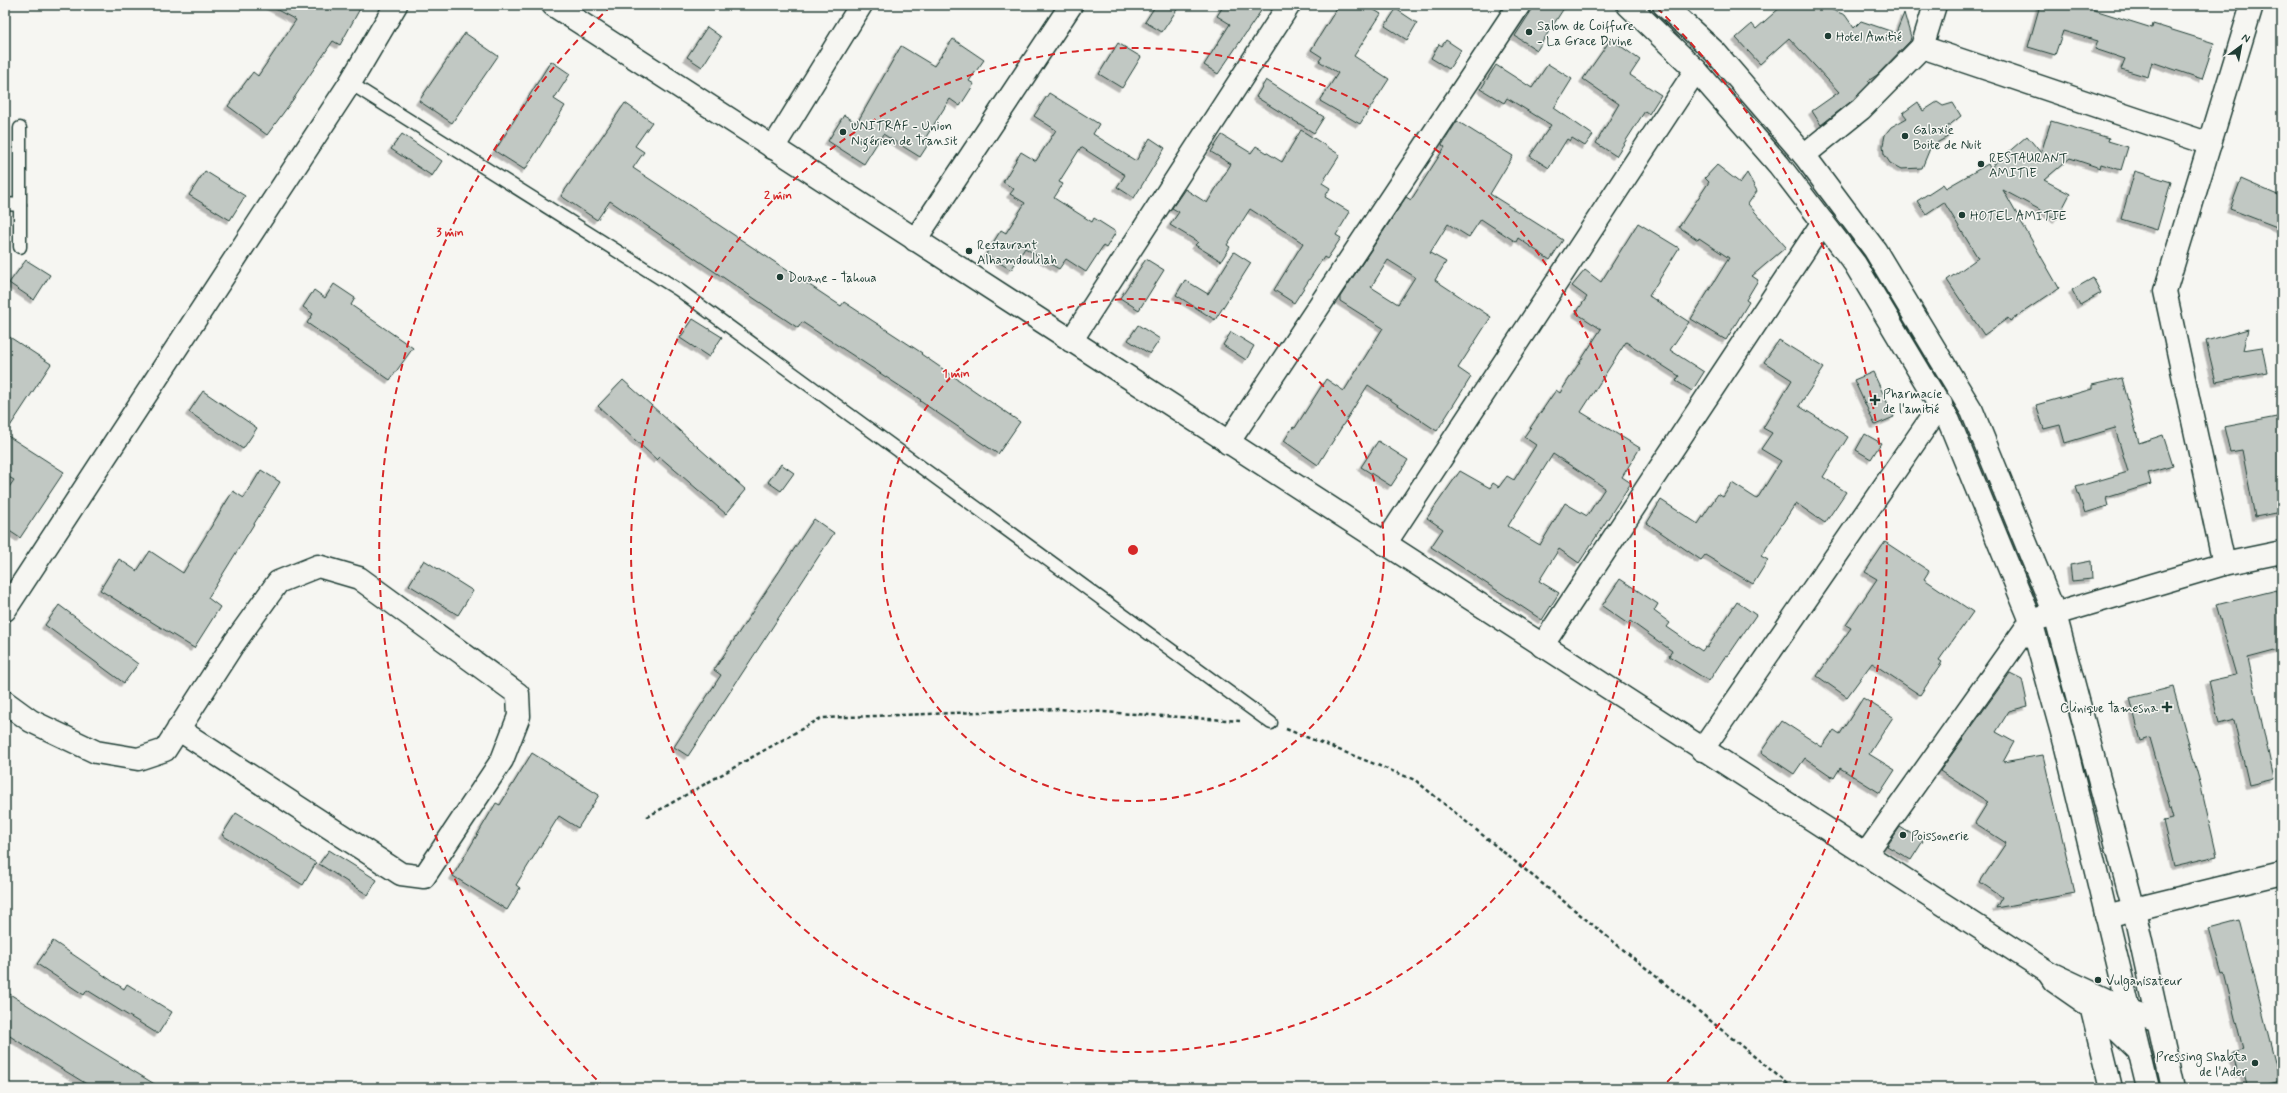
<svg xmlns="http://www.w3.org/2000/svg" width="2287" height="1093" viewBox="0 0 2287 1093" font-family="Mynerve,sans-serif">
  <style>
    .building { fill: #c1c8c3; stroke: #1f3d34; fill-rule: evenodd; filter: url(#shadow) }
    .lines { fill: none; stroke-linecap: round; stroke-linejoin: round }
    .lane-casing { stroke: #1f3d34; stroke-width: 15 }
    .street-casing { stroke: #1f3d34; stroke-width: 25 }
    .secondary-casing { stroke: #1f3d34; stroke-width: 25 }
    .primary-casing { stroke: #1f3d34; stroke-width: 25 }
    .path { stroke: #1f3d34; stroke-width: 2.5; stroke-dasharray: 4 3; stroke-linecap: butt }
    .lane { stroke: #f6f6f2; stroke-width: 12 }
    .street { stroke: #f6f6f2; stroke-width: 22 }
    .secondary { stroke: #f6f6f2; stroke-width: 22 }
    .primary { stroke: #f6f6f2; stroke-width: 22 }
    .ring { fill: none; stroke: #d62828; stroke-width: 2; stroke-dasharray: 7 5 }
    .poi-dot { fill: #1f3d34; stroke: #f6f6f2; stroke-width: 1.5 }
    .labels { text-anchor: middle; stroke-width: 3; stroke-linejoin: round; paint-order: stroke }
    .poi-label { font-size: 13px; fill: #1f3d34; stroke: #f6f6f2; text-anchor: start }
    .centre { fill: #d62828; stroke: #f6f6f2; stroke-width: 2 }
    .ring-label { font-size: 12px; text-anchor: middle; font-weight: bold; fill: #d62828; stroke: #f6f6f2; stroke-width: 3; stroke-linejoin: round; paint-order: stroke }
  </style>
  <defs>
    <filter id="shadow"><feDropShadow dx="-3.5" dy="3.5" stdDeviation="0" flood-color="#0004"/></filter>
  </defs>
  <rect width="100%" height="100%" fill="#f6f6f2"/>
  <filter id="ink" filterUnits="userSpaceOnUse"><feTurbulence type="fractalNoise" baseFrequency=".025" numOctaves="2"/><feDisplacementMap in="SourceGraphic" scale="8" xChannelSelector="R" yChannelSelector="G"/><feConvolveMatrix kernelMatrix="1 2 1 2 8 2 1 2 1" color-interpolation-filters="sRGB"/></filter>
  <g filter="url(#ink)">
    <g class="building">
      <polygon points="268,5 362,5 340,45 333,41 292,101 267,135 228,106 253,72 258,76 296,20"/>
      <polygon points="1156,5 1180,5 1162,32 1145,22"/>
      <polygon points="1224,5 1265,5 1218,74 1204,65 1230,24 1217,16"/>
      <polygon points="1339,5 1366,5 1381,14 1354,56 1389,79 1360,124 1320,101 1338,73 1319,61 1322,57 1311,50"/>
      <polygon points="1535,5 1566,5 1537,50 1515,36"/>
      <polygon points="1783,5 1820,5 1845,15 1854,28 1861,21 1896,33 1904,13 1911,37 1910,41 1877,75 1868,81 1870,83 1853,100 1821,125 1812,111 1839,92 1789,38 1760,64 1736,38 1752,24 1756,29"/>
      <polygon points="2040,5 2089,5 2088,8 2152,28 2153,24 2214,43 2202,79 2152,62 2148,77 2121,69 2125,59 2095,49 2098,41 2063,31 2055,55 2028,47"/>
      <polygon points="1396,9 1417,23 1407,40 1385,26"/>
      <polygon points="707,27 721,37 702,67 687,57"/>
      <polygon points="465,33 498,56 452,123 419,101"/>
      <polygon points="953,39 984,60 969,81 974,84 960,106 950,99 926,137 931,140 920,157 883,134 864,164 828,141 844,115 857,123 901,46 934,66"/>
      <polygon points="1611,39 1640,60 1630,75 1661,95 1649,114 1645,111 1616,156 1596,143 1619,104 1583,79"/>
      <polygon points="1446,40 1461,50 1449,69 1431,58 1439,44 1442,46"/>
      <polygon points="1118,43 1141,57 1122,88 1099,74"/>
      <polygon points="551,61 570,74 554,99 565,106 525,170 495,151"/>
      <polygon points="1548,64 1572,79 1554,108 1593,135 1585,146 1572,138 1570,141 1567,139 1549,168 1530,156 1551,125 1507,98 1504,103 1481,89 1496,65 1532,88"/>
      <polygon points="1266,80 1324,117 1314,133 1256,97"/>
      <polygon points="1049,93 1099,124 1093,134 1136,161 1150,138 1165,148 1134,198 1117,187 1125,175 1081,147 1059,182 1063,184 1054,198 1092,222 1094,218 1116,232 1106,248 1103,246 1086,272 1066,259 1059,269 1025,248 1011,270 986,254 1001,230 1006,233 1025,203 1010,194 1014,189 1003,182 1021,152 1036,161 1056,130 1034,116"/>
      <polygon points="1918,102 1923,111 1937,102 1943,106 1953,103 1961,116 1947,127 1951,135 1931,146 1922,168 1901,169 1890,163 1884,154 1883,145 1885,135 1891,127 1907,118 1903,113"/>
      <polygon points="625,103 652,122 635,146 644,152 633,168 841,306 844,302 922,353 921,354 1020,422 998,454 920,401 921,400 802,322 798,328 610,201 597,220 561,196"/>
      <path d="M1457,121L1513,156L1490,194L1563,240L1550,260L1518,238L1516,242L1481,219L1469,237L1448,224L1430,253L1446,262L1435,280L1491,317L1458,368L1471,377L1437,431L1368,385L1318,465L1284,441L1293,427L1295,428L1326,379L1344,391L1383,328L1340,301V297L1406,197L1411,200L1445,147L1442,145ZM1388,260L1415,277L1398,304L1371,287Z"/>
      <polygon points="2051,121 2109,138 2108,141 2128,147 2121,170 2101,164 2100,168 2070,158 2044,180 2070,194 2057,219 2003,190 2059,288 2010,321 2008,318 1984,335 1947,280 1978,258 1944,202 1926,214 1917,201 1943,184 1946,188 1988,164 1990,168 2027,136 2041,153"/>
      <polygon points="1301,130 1340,155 1322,183 1330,188 1325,197 1350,212 1336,235 1341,238 1327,259 1324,257 1294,303 1274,290 1303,243 1250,209 1227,245 1230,247 1221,261 1195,245 1198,242 1170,225 1179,212 1172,208 1185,189 1207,203 1231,164 1211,152 1222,135 1251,153 1256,146 1282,162"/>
      <polygon points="402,134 442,161 432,176 391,149"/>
      <polygon points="1717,165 1740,183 1747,173 1757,191 1748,204 1786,247 1752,276 1758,280 1746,300 1749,302 1726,340 1691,319 1729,258 1699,238 1698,240 1679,227 1709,182 1705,178"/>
      <polygon points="205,171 245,196 230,220 189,195"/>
      <polygon points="2135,171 2171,182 2157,230 2121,219"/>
      <polygon points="2241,179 2282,197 2282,229 2230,209"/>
      <path d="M1638,223L1679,248L1649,296L1689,322L1670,350L1704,372L1692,391L1676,381L1679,376L1626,342L1581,412L1640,448L1622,477L1631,483L1579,563L1559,549L1539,581L1559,593L1542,620L1431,547L1443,529L1427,518L1460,471L1490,488L1493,483L1499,487L1507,476L1514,480L1536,445L1524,437L1556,390L1560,393L1601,329L1576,313L1587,297L1572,286L1585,270L1601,282ZM1553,454L1605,488L1587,516L1565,503L1540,545L1508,526Z"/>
      <polygon points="1234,252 1251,263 1215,320 1176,295 1185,280 1208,294"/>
      <polygon points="1146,259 1164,270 1139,310 1120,298"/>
      <polygon points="26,260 50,275 34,300 9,283"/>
      <polygon points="2093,278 2101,293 2080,305 2072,290"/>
      <polygon points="334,284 355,298 351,305 413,348 390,380 307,323 313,314 303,307 314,290 325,298"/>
      <polygon points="693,319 722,337 709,357 680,338"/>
      <polygon points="1138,325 1160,339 1150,354 1128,340"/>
      <polygon points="2248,329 2243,350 2262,347 2267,372 2216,382 2206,341"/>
      <polygon points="1231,332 1254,346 1246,360 1223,345"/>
      <polygon points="5,334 51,364 5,434 64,472 20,538 5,528 5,493 14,480 5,475"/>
      <polygon points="1779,340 1824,368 1799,406 1848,437 1823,477 1846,492 1825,523 1796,503 1761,556 1768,560 1753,584 1705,555 1701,560 1647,523 1661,500 1698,524 1718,494 1723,497 1732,483 1757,499 1781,461 1761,449 1772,433 1763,428 1792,380 1764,362"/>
      <polygon points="1873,372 1894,417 1875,425 1854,380"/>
      <polygon points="2122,378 2139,443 2163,435 2173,466 2148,473 2151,484 2106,498 2108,506 2085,513 2076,487 2128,472 2115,428 2065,443 2060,425 2044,429 2036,405 2092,389 2092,385"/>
      <polygon points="623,380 746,490 726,514 660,457 657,460 598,406"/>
      <polygon points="203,391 257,428 243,449 189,412"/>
      <polygon points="2282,416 2282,512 2255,517 2242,450 2230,452 2224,427"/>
      <polygon points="1865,434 1881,443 1871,459 1856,450"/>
      <polygon points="1378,441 1408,460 1391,486 1361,467"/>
      <polygon points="781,464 794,473 781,491 768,482"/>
      <polygon points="261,470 280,482 208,598 220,607 194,648 100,590 119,559 137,571 150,551 183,573 233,491 244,498"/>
      <polygon points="814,519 834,533 688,756 674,747 721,675 714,670"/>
      <polygon points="1885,542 1929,571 1924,579 1973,612 1939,660 1942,662 1920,695 1872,663 1847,697 1817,676 1851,628 1846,625 1877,579 1865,572"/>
      <polygon points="424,560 473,591 458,615 409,585"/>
      <polygon points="2091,561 2092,579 2072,581 2070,565"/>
      <polygon points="1620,579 1658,604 1654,611 1670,623 1667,627 1702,651 1705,647 1707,648 1737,602 1756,615 1728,656 1726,655 1709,681 1669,656 1672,651 1630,621 1628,624 1602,606"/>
      <polygon points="2277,590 2282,612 2282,649 2248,658 2274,779 2249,785 2234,720 2219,724 2209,681 2236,675 2216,605"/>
      <polygon points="59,605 138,664 124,683 45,625"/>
      <polygon points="2010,673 2022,679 2028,706 2009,711 1996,732 2014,742 2003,762 2043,755 2075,893 1996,908 2002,897 1980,882 2006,843 1975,823 1988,802 1940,771"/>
      <polygon points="2173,687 2201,786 2217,856 2174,866 2163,821 2173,819 2150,738 2141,741 2130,698"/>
      <polygon points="1863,698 1893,717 1869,754 1895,770 1880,793 1840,768 1834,778 1805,758 1794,774 1761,752 1782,721 1822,747 1834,730 1840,734"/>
      <polygon points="532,753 599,795 578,828 559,816 516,885 520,888 507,910 453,876 496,803 500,805"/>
      <polygon points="236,813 316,863 303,885 222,835"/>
      <polygon points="1900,827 1923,841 1911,860 1887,846"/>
      <polygon points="329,850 377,880 368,895 319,864"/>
      <polygon points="2239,920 2280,1081 2255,1088 2248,1088 2243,1072 2238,1073 2232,1052 2243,1049 2224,973 2222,974 2209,928"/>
      <polygon points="53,941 124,989 127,984 172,1012 158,1034 87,990 84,995 37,964"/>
      <polygon points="5,991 86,1042 161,1088 93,1088 49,1061 5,1033"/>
    </g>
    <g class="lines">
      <g class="lane-casing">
        <g id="lane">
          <polyline points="350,83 679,290 1271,723"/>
          <polyline points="20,128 20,247"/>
          <polyline points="5,204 20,205"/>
        </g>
      </g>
      <g class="street-casing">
        <g id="street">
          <polyline points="1922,47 2210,144"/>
          <polyline points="773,148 861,5"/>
          <polyline points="1804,155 1861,109 1922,47 1935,5"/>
          <polyline points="915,240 1071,5"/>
          <polyline points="1071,341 1289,5"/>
          <polyline points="1228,443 1519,5"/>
          <polyline points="1385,544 1696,70"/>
          <polyline points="2224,564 2165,291 2252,5"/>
          <polyline points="5,610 350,83 396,5"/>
          <polyline points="1542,646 1823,222"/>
          <polyline points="5,702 31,721 96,752 138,759 165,750 232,646 278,582 318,566 359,578 518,694 519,716 502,760 424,877 401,874 178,729"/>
          <polyline points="1702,750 1941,404"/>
          <polyline points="1865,855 2031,621 2224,564 2282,552"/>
          <polyline points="2106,916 2282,873"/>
          <polyline points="2091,1006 2111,1088"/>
        </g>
      </g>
      <g class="secondary-casing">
        <polyline id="secondary" points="553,5 2048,972 2129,1010 2157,1020"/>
      </g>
      <g class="primary-casing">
        <g id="primary">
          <polyline points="1628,5 1696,70 1779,165 1855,264 1949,421 2031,621 2065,743 2148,1088"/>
          <polyline points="1664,5 1715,52 1804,155 1875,250 1972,411 2055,614 2134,910 2173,1088"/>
          <polyline points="2048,972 2054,981 2100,1013 2138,1050"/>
        </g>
      </g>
      <g class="path">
        <polyline points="1286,729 1415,780 1793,1088"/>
        <polyline points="647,817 821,718 1058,709 1240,721"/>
      </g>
      <use href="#lane" class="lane"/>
      <use href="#street" class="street"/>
      <use href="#secondary" class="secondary"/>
      <use href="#primary" class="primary"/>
    </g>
  </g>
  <g class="ring">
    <circle cx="1133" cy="550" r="251"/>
    <circle cx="1133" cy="550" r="502"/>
    <path d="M605 1088A754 754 0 0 1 609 8M1657 8A754 754 0 0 1 1661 1088"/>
  </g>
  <g class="poi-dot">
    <circle cx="1529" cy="32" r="4"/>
    <circle cx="1828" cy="36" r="4"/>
    <circle cx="843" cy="132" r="4"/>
    <circle cx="1905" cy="136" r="4"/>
    <circle cx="1981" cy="164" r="4"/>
    <circle cx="1962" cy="215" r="4"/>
    <circle cx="969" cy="251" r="4"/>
    <circle cx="780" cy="277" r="4"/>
    <path d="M1873 394h4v4h4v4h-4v4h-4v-4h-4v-4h4z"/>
    <path d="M2165 701h4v4h4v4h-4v4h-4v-4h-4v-4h4z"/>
    <circle cx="1903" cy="835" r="4"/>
    <circle cx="2098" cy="980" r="4"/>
    <circle cx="2255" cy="1063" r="4"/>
  </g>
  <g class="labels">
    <g class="poi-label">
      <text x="1537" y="30">Salon de Coiffure<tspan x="1537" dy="15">- La Grace Divine</tspan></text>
      <text x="1836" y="41">Hotel Amitié</text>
      <text x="851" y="130">UNITRAF - Union<tspan x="851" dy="15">Nigérien de Transit</tspan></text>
      <text x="1913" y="134">Galaxie<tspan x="1913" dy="15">Boite de Nuit</tspan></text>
      <text x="1989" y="162">RESTAURANT<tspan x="1989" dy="15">AMITIE</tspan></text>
      <text x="1970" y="220">HOTEL AMITIE</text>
      <text x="977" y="249">Restaurant<tspan x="977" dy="15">Alhamdoulilah</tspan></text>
      <text x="788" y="282">Douane - Tahoua</text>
      <text x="1883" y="398">Pharmacie<tspan x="1883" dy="15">de l'amitié</tspan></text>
      <text x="2158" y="712" text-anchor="end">Clinique Tamesna</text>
      <text x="1911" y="840">Poissonerie</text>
      <text x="2106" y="985">Vulganisateur</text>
      <text x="2247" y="1061" text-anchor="end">Pressing Shabta<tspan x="2247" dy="15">de l'Ader</tspan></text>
    </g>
  </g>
  <circle cx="1133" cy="550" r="6" class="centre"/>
  <g class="ring-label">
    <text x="778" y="199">2 min</text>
    <text x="450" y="236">3 min</text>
    <text x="956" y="377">1 min</text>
  </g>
  <rect width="2287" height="1093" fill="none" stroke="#f6f6f2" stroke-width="20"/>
  <rect x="10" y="10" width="2267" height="1073" fill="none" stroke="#1f3d34" stroke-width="1.5" filter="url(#ink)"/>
  <g transform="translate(2241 46) rotate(32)" stroke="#f6f6f2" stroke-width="3" paint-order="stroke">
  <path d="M0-3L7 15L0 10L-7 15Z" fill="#1f3d34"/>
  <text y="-6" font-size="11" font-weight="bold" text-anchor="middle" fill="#1f3d34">N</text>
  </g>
</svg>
